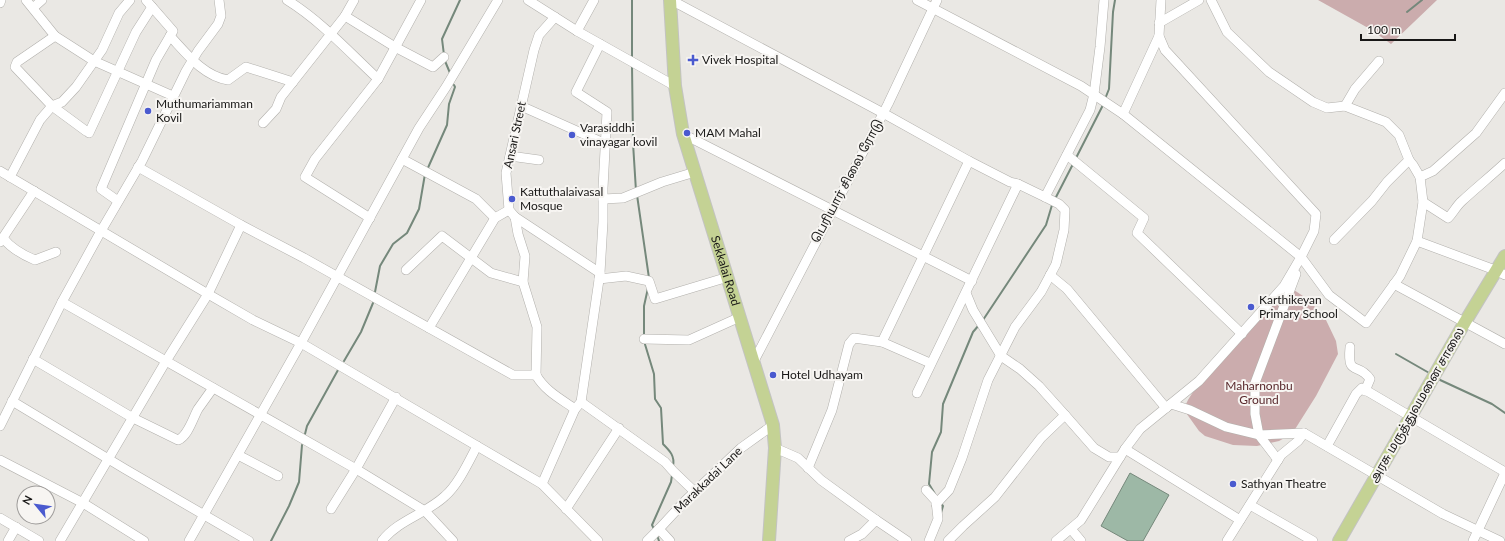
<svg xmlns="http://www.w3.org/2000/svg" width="1505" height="541" viewBox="0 0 1505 541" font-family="Lato,'Noto Sans Tamil',sans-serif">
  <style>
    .green { fill: #cbacad }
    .water { fill: #9db8a6; stroke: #75887b }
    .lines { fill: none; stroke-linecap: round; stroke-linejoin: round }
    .stream { stroke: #75887b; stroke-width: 2 }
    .minor-casing { stroke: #b2b0ac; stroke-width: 10 }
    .major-casing { stroke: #c3c3c2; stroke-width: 14 }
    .minor { stroke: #fff; stroke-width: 9 }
    .major { stroke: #c4d294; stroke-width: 12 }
    .poi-dot { fill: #4a5acf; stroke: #f7f5f2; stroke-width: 1.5 }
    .labels { text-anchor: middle; stroke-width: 4; stroke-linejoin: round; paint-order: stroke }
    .poi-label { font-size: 12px; fill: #181716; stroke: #f7f5f2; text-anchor: start }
    .street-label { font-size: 12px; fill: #181716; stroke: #f7f5f2 }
    .park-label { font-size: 12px; fill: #59292d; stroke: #f7f5f2 }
  </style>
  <rect width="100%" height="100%" fill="#eae8e4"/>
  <g class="green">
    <polygon points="1318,0 1437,0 1391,44 1370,29"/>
    <path d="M1288,286L1309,300L1326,320L1336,341L1338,354L1316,396L1292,434L1279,441L1257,446L1233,445L1205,436L1199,431L1184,410C1189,392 1206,378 1218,364C1242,338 1267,314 1288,286Z"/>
  </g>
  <polygon class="water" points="1130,473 1169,495 1143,541 1128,541 1101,526"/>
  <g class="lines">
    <g class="stream">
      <polyline points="632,0 632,59"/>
      <polyline points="1407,12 1422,0"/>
      <polyline points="444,55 442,39 460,0"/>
      <polyline points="445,61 450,73"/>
      <polyline points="632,65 633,143 636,191"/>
      <polyline points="1105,99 1109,89 1113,12 1115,0"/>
      <polyline points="1076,158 1103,105"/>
      <polyline points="427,170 447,125 449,104 455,87 454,85"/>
      <polyline points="637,195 649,278"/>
      <polyline points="1055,199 1073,164"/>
      <polyline points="375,292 380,266 393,244 407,233 419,209 425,174"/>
      <polyline points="983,320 1046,225 1052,205"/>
      <polyline points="644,337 644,306 648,288"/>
      <path d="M644,341L654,374L655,399L661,408L663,444C670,451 675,456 673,466"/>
      <polyline points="1396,354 1431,374"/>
      <polyline points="344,361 361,332 373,303"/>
      <polyline points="1438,379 1492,404 1505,413"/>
      <polyline points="305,434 307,426 338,370"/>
      <polyline points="935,494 929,484 932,452 941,432 943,404 973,332 979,325"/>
      <polyline points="941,513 943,506 941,503"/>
      <polyline points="654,529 652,525 671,482 672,475"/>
      <polyline points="657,535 659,541"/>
      <polyline points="271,541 289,506 299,482 302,445"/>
    </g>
    <g class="minor-casing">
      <g id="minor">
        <polyline points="26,0 55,36 94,61 173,96"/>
        <path d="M287,0C321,21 349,52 378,79"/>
        <polyline points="528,0 577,31 675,86"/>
        <polyline points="671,0 883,113 969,161 1010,182 1018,184"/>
        <polyline points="917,0 1081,86 1123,114"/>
        <path d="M1161,0L1159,36L1165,50L1316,214L1314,231L1301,257L1329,295L1366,323L1400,276L1417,241L1423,202L1448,218C1453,213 1457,205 1462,201C1476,188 1491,176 1505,163"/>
        <polyline points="1211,0 1227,32 1269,72 1313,102 1327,108 1345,106 1386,122 1399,135 1409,160 1413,165 1420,177 1423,202"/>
        <polyline points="0,3 1,0"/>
        <polyline points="33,8 42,0"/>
        <polyline points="345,16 395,47 433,67 444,57"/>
        <polyline points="1159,23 1199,0"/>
        <polyline points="577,31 594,0"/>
        <polyline points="55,36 17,62 15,67 52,106 86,131"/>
        <path d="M170,36C186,53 203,76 228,80L246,67L293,82"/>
        <polyline points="521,106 606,144"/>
        <polyline points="1345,106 1355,89 1379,61"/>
        <polyline points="263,123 276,109 281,97 345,16 354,0"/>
        <polyline points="89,133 136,32 152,7"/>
        <polyline points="683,134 972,281"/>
        <polyline points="1067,155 1144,218 1137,233 1242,334"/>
        <polyline points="510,156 539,160"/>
        <polyline points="402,159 476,199 495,218"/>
        <polyline points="138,167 241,225 304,258 513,375 536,375"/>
        <polyline points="0,171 208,294 253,320 301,343 542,484 598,541"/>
        <polyline points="10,177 40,120 52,106 62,102 76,87 102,50 119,13 130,0"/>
        <polyline points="1420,177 1433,171 1476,133 1505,93"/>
        <polyline points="1045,197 1090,110 1094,94 1100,47 1104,0"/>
        <polyline points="603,199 623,198 662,182 695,172"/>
        <polyline points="118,201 101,189 156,60 173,31 146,0"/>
        <polyline points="515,217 600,273"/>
        <polyline points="370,218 305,177 315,159 378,79 421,0"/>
        <path d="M3,238C11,248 23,255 35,260L56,252"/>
        <polyline points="1334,240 1372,201 1387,182 1409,160"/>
        <polyline points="1417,241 1495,270 1505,275"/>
        <polyline points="0,242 34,191"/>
        <polyline points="406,270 442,236 491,273 523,282"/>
        <polyline points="1050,275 1067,289 1166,408"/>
        <polyline points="599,279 626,276 649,281 655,299 728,277"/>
        <polyline points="1394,284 1505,344"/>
        <polyline points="62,302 356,469 425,511 453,541"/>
        <polyline points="429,328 495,218 509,210"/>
        <polyline points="644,339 689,340 740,317"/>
        <polyline points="882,342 969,161"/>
        <path d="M1350,347C1347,378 1358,361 1370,379L1365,391"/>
        <path d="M33,359L133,418L178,440C188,436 193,418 198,409C203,402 208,395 213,388"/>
        <polyline points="754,361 888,104 937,0"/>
        <polyline points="536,375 537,327 523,282 525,256 518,234 515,217 509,210 506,173 534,50 539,35 555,17"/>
        <path d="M536,375C545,391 561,399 575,409"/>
        <polyline points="917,393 1018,184 1045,197 1059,204 1065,210 1064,230 1056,264 1041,292 1015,327 988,380 962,458 949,490 936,504"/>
        <polyline points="12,401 125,469 249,541"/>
        <polyline points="581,402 665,462 673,471 695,492"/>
        <polyline points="1171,404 1190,410 1226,427 1259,435 1304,433 1443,514 1500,541"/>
        <polyline points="1065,415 1094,448 1109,457 1120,457"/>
        <polyline points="0,426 62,302 101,231 142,161 186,71 198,51 218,24 221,16 219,0"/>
        <polyline points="1327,446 1356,394 1362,388 1505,472"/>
        <polyline points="775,448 798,458 821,480 876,520"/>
        <polyline points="1125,449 1240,520"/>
        <polyline points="238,455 278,476"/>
        <polyline points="0,460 83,503 144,541"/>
        <polyline points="1278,460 1259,435 1255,414 1255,383 1296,274"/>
        <polyline points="808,468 832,410 849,344 854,338 882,342 930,363"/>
        <polyline points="542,484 575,409 581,402 600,273 603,222 603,188 607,112 576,92 600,44"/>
        <polyline points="926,490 936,501 938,519 929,541"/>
        <polyline points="1250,505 1313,541"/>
        <polyline points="331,509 356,469 396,397"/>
        <polyline points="566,509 619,428"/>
        <polyline points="0,518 39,541"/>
        <polyline points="1071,529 1081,541"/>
        <polyline points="8,541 16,527"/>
        <polyline points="60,541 166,361 208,294 241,225"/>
        <polyline points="189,541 301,343 419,128 446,87 498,0"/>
        <path d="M382,541C398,520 426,514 445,496C458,485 469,461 477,446"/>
        <polyline points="647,541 659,529"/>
        <polyline points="670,541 659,529 685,501 741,448 773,425"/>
        <polyline points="849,541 862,534 876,520 907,541"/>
        <polyline points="948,541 963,526 995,497 1041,438 1065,415 1039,386 1020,369 1001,356 973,310 966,293"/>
        <polyline points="1056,541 1081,520 1125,449 1140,429 1199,381 1284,286 1301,257 1123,114 1159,36"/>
        <polyline points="1227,541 1281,455 1298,441 1304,433"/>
        <polyline points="1473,541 1505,473"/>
      </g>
    </g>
    <g class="major-casing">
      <g id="major">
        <path id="s1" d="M670,0L675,86L683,134L773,425L775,448L769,541"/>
        <polyline points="1339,541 1465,322 1505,256"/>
      </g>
    </g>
    <use href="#minor" class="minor"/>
    <use href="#major" class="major"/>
  </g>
  <g class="poi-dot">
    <path d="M691 54h4v4h4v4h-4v4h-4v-4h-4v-4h4z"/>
    <circle cx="148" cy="111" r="4"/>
    <circle cx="687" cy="133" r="4"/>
    <circle cx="572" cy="135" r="4"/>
    <circle cx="512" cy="199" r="4"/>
    <circle cx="1251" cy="307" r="4"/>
    <circle cx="773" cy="375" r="4"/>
    <circle cx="1233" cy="484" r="4"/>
  </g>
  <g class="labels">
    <g class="poi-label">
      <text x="702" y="64">Vivek Hospital</text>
      <text x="156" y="108">Muthumariamman<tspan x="156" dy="14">Kovil</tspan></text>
      <text x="580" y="132">Varasiddhi<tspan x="580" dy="14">vinayagar kovil</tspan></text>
      <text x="695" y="137">MAM Mahal</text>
      <text x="520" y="196">Kattuthalaivasal<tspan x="520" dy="14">Mosque</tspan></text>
      <text x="1259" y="304">Karthikeyan<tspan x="1259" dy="14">Primary School</tspan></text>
      <text x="781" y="379">Hotel Udhayam</text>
      <text x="1241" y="488">Sathyan Theatre</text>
    </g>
    <g class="street-label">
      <text transform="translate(515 135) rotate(-78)" y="4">Ansari Street</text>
      <text transform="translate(847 181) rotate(-62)" y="4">பெரியார் சிலை ரோடு</text>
      <text dy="4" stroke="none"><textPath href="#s1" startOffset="278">Sekkalai Road</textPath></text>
      <text transform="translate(1417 405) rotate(-60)" y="4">அரசு மருத்துவமனை சாலை</text>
      <text transform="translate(708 480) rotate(-44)" y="4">Marakkadai Lane</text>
    </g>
    <g class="park-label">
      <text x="1259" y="390">Maharnonbu<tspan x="1259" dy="14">Ground</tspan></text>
    </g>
  </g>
  <g transform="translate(36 505) rotate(299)"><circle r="19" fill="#f7f5f2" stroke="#9e9c9a"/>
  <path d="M0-3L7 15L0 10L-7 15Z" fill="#4a5acf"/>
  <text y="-6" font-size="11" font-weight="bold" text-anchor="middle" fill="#181716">N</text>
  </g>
  <path d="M1361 34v6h94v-6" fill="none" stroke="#181716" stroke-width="2"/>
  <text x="1367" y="34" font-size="12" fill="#181716" stroke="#f7f5f2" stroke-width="3" paint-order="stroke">100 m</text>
</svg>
